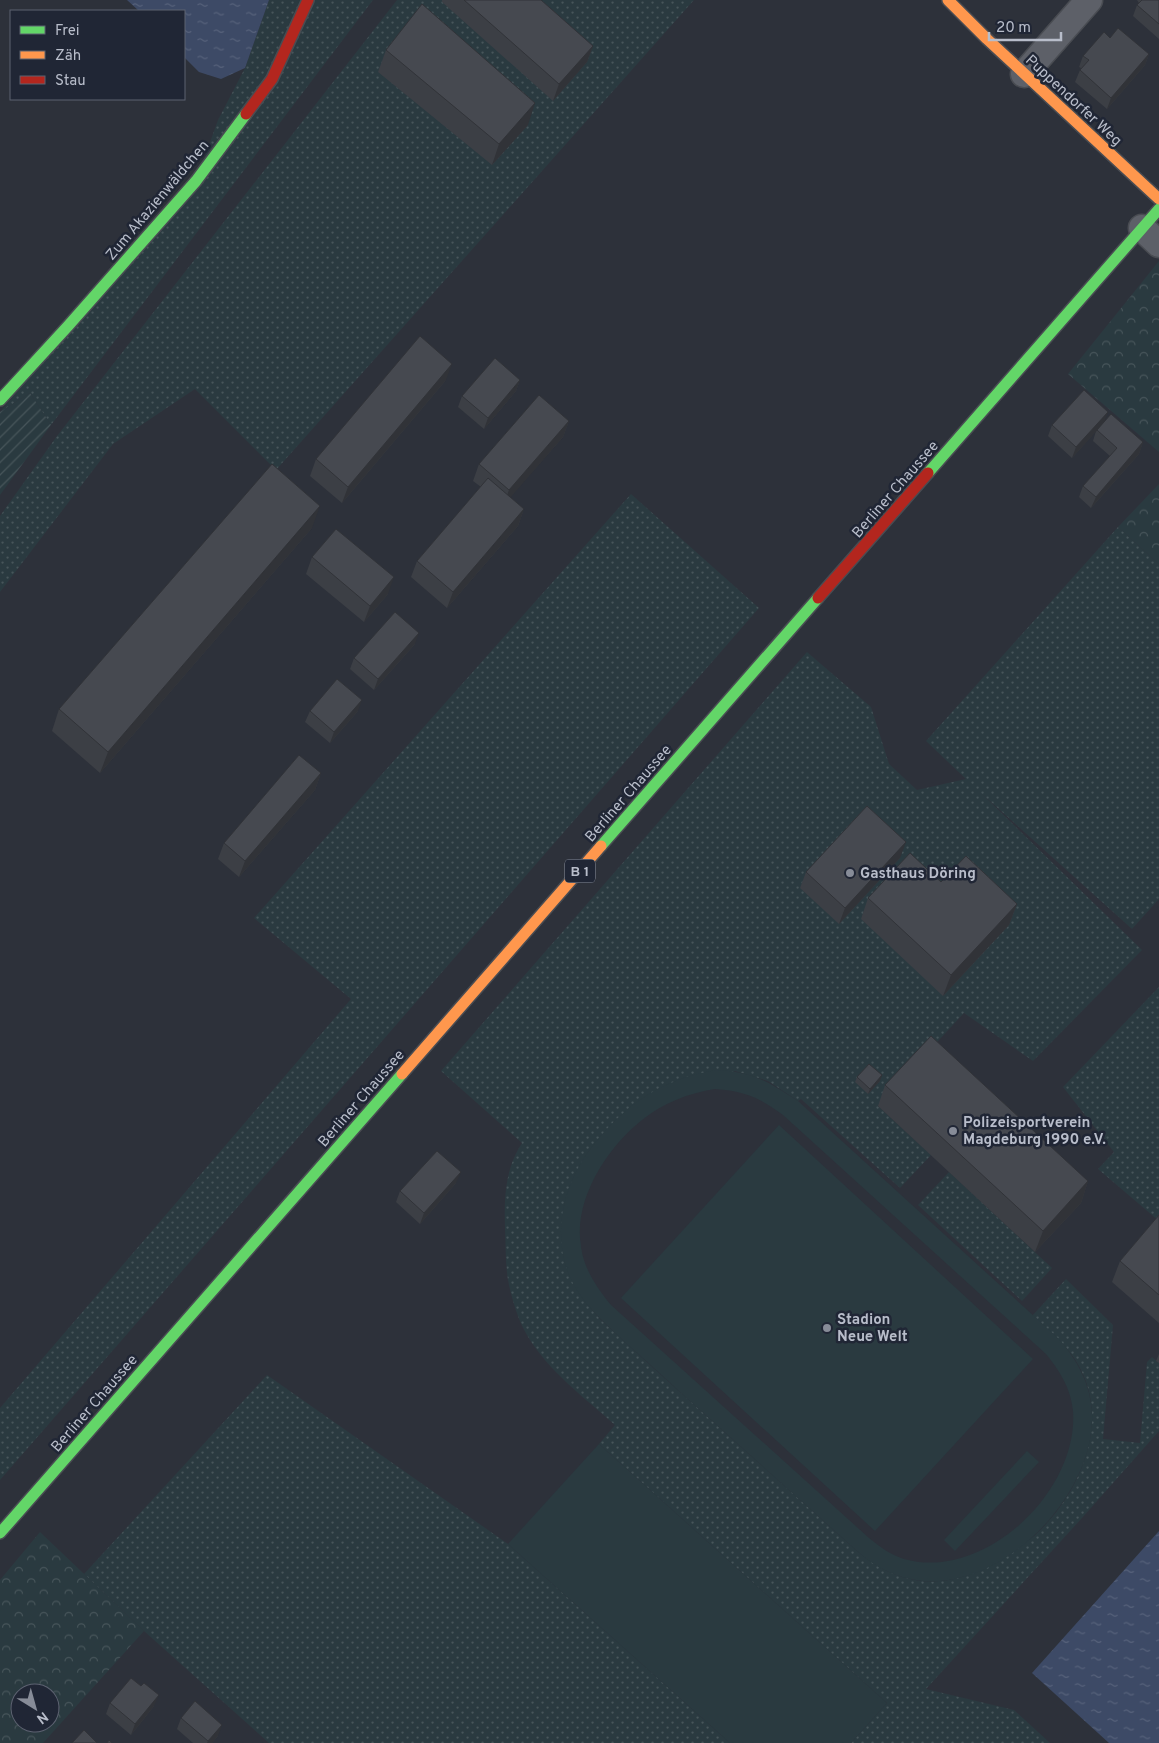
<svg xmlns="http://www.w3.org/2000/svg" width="1159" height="1743" viewBox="0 0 1159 1743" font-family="Overpass,sans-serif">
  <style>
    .grass { fill: url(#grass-dots) }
    .forest { fill: url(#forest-crowns); fill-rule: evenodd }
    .park { fill: #2a3a40; fill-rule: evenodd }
    .garden { fill: url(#garden-furrows) }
    .water { fill: url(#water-ripples) }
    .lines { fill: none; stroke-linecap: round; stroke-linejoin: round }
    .street-casing { stroke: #494c52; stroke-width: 29 }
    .fast-casing { stroke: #494c52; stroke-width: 14 }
    .slow-casing { stroke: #494c52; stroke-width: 14 }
    .jam-casing { stroke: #494c52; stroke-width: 14 }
    .street { stroke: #5d6068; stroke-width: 26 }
    .fast { stroke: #63d668; stroke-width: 11 }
    .slow { stroke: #ff974d; stroke-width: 11 }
    .jam { stroke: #b3261e; stroke-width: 11 }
    .wall { fill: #3c3f45 }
    .shaded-wall { fill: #313338 }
    .building { fill: #464950; stroke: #313338 }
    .poi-dot { fill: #878c98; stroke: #202635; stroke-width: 2 }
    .labels { text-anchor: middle; stroke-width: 5; stroke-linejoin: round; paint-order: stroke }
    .shield { fill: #202635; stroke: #8a909d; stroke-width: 1 }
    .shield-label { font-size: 14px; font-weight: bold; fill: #b8bdca }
    .street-label { font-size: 15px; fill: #b8bdca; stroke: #202635 }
    .poi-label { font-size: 15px; font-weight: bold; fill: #b8bdca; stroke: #202635; text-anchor: start }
  </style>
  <defs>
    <pattern id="grass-dots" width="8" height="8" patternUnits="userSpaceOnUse" patternTransform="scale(1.25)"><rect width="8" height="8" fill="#2a3a40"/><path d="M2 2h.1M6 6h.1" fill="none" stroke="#47555a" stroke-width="1.8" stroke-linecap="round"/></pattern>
    <pattern id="forest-crowns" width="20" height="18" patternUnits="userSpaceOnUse" patternTransform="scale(1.25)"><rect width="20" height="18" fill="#2a3a40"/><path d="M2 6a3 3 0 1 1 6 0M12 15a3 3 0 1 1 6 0" fill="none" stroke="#47555a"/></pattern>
    <pattern id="garden-furrows" width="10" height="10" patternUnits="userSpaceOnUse" patternTransform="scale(1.25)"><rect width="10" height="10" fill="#2a3a40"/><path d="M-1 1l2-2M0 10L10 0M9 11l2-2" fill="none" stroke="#47555a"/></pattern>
    <pattern id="water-ripples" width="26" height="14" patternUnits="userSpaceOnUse" patternTransform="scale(1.25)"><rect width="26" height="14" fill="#3d4a66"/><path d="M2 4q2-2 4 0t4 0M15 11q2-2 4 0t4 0" fill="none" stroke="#57627b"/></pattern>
  </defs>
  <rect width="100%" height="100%" fill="#2d313a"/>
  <g class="grass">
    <polygon points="269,0 373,0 51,425 30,393 0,412 196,181 218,120 245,68"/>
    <polygon points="397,0 694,0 276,470 195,389 113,444 0,592 0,516 57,436"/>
    <polygon points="631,494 759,608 0,1480 0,1408 351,999 254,918"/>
    <path d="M1118,527L1159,564V899L1132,929L981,793L1142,950L1033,1061L964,1013L878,1106L931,1155L900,1188L801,1099L798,1101L768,1081L735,1071L614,1122L589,1151L573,1182L588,1305L600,1319L660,1374L857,1551C876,1567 897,1578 921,1581C954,1584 984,1571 1010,1553C1018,1547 1027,1542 1034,1536C1076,1499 1106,1433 1085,1379C1075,1352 1054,1334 1032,1316L1066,1279L1113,1325L1103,1439L1140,1443L1147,1362L1152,1357L1159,1363V1431L1082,1518L926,1689L1014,1710L1050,1743H851L887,1703L599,1444L615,1425C585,1398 548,1371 527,1335C518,1320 513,1302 509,1285C505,1267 506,1247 505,1228C504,1198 505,1169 522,1143L441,1071L807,652L871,707L889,764L917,790L966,779L926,741Z"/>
    <polygon points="1159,987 1159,1221 1098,1169 1114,1152 1063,1087"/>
    <polygon points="949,1172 1052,1268 1022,1301 918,1205"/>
    <polygon points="267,1375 508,1544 730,1743 269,1743 144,1631 84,1574"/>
  </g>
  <g class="forest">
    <polygon points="1159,261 1159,452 1068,374"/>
    <polygon points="1159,484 1159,564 1118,527"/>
    <path d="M40,1532L144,1631L43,1743H0V1580ZM20,1693H50V1723H20Z"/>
  </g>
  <g class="park">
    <path d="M716,1070C754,1072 767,1081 798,1101L1059,1339C1078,1361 1091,1385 1092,1414C1095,1495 1004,1589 922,1581C897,1578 876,1568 857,1551C798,1498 739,1445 680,1392C663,1376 645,1360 627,1344C605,1323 579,1302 568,1272C552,1230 565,1182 591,1148C624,1105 662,1079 716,1070ZM715,1089C745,1091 760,1098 783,1115L1046,1354C1060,1371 1071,1389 1073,1411C1079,1491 984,1582 904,1559C891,1555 880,1547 869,1538L611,1305C595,1286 581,1264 580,1238C577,1194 609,1146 642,1120C663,1103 689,1093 715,1089Z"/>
    <polygon points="779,1125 1033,1359 875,1531 621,1298"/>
    <polygon points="599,1444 887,1703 851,1743 730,1743 508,1544"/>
    <polygon points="1027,1451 1039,1462 955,1551 944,1540"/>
  </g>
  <polygon class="garden" points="30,393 51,425 0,495 0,412"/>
  <g class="water">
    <polygon points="127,0 269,0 245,68 221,79 199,72 184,57 184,11 139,11"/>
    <polygon points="1159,1531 1159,1743 1109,1743 1032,1673"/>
  </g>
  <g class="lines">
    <g class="street-casing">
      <g id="street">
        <polyline points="1024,74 1089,0"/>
        <polyline points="1142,228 1159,244"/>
      </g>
    </g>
    <g class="fast-casing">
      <g id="fast">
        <polyline points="0,400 68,326 196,181 246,114"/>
        <polyline points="928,473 1159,209"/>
        <polyline points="601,846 818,598"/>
        <polyline points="0,1533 402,1074"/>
      </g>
    </g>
    <g class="slow-casing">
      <g id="slow">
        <polyline points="948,0 987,39 1159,199"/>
        <polyline points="402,1074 601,846"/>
      </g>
    </g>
    <g class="jam-casing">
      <g id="jam">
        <polyline points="246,114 272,79 308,0"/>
        <polyline points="818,598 928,473"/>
      </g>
    </g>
    <use href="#street" class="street"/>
    <use href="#fast" class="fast"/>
    <use href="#slow" class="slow"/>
    <use href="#jam" class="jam"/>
  </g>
  <g class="wall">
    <polygon points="442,0 541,0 593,46 587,62 553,101 442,2"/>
    <polygon points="1137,0 1159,0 1159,39 1133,16 1137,5 1139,3"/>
    <polygon points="1110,38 1149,54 1145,65 1107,109 1075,82 1080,70 1081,68 1079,67 1083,56"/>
    <polygon points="386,50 528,125 492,165 378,72"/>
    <polygon points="446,380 342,503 310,476 316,459"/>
    <polygon points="520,380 516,391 484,429 458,407 462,396"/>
    <polygon points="569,421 563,437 510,497 524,509 518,526 447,608 411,577 417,561 481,487 473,481 479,464"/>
    <polygon points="1104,422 1143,442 1139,454 1091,508 1079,497 1083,486 1110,456 1093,441 1096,431 1072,458 1048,436 1052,425"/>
    <polygon points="312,528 100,773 52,731 59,709"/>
    <polygon points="312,557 388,594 364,622 306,574"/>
    <polygon points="415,644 374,690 350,669 354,658"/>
    <polygon points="310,711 358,711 330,743 305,722"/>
    <polygon points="321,773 315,790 239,877 218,859 224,843"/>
    <polygon points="900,858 839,924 800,888 806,872"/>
    <polygon points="868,898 1017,904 1009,925 943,996 861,919"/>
    <polygon points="857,1077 880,1081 868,1094 855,1082"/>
    <polygon points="885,1085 1088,1181 1081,1203 1035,1252 878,1106"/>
    <polygon points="456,1183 420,1224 396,1202 400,1191"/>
    <polygon points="1159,1215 1159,1323 1112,1282 1120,1261"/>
    <polygon points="1159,1354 1159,1363 1156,1361"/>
    <polygon points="110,1703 154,1706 131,1735 106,1714"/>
    <polygon points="181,1718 218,1736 212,1743 193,1743 177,1729"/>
  </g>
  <g class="shaded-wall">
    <polygon points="593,46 587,62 553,101 559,84"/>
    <polygon points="1149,54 1145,65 1107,109 1111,98"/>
    <polygon points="535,103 528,125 492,165 499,144"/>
    <polygon points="452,364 446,380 342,503 348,487"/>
    <polygon points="520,380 516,391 484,429 488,418"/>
    <polygon points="1108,412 1104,423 1072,458 1076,447"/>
    <polygon points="569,421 563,437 503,506 509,490"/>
    <polygon points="1143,442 1139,454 1091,508 1096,497"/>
    <polygon points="320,506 312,528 100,773 108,752"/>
    <polygon points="524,509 518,526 447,608 453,592"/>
    <polygon points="394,577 388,594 364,622 370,606"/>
    <polygon points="419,633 415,644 374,690 378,679"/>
    <polygon points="362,700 358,711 330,743 334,732"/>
    <polygon points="321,773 315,790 239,877 245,861"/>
    <polygon points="906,842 900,858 839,924 845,908"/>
    <polygon points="1017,904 1009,925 943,996 951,975"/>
    <polygon points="882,1075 880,1081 868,1094 870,1089"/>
    <polygon points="461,1172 456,1183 420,1224 424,1213"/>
    <polygon points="1088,1181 1081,1203 1035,1252 1043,1231"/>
    <polygon points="159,1695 154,1706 131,1735 135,1724"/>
    <polygon points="222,1725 218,1736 212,1743 207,1743 208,1741"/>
  </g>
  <g class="building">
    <polygon points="464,0 541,0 593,46 559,84"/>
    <polygon points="1142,0 1159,0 1159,24 1137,5"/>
    <polygon points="422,4 535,103 499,144 386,50"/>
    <polygon points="1118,28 1149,54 1111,98 1080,70 1089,60 1083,56 1104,32 1110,38"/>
    <polygon points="420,336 452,364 348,487 316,459"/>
    <polygon points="495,358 520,380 488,418 462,396"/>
    <polygon points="1084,390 1108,412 1076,447 1052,425"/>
    <polygon points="539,395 569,421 509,490 479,464"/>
    <polygon points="1111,414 1143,442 1096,497 1083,486 1117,448 1097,430"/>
    <polygon points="272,464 320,506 108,752 59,709"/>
    <polygon points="488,478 524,509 453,592 417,561"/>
    <polygon points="336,529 394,577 370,606 312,557"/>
    <polygon points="395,612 419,633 378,679 354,658"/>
    <polygon points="337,679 362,700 334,732 310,711"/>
    <polygon points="299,755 321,773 245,861 224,843"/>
    <polygon points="867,806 906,842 845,908 806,872"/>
    <polygon points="910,853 941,882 966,856 1017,904 951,975 868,898"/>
    <polygon points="931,1036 1088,1181 1043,1231 885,1085"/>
    <polygon points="869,1064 882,1075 870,1089 857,1077"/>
    <polygon points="437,1151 461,1172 424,1213 400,1191"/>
    <polygon points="1159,1215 1159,1295 1120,1261"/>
    <polygon points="131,1678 141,1686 144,1683 159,1695 135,1724 110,1703"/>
    <polygon points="195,1701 222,1725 208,1741 181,1718"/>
    <polygon points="84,1730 97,1743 72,1743"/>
    <polygon points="109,1740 112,1743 107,1743"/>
  </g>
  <g class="poi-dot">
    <circle cx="850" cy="873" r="5"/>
    <circle cx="953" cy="1131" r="5"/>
    <circle cx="827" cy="1328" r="5"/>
  </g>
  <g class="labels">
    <rect class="shield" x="565" y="859.5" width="30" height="23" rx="4"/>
    <g class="shield-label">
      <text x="580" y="876">B 1</text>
    </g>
    <g class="street-label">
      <text transform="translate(1074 100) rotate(43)" y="5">Puppendorfer Weg</text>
      <text transform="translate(157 200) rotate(-50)" y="5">Zum Akazienwäldchen</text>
      <text transform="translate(895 489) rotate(-49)" y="5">Berliner Chaussee</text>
      <text transform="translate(628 793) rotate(-49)" y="5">Berliner Chaussee</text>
      <text transform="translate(361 1098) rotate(-49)" y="5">Berliner Chaussee</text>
      <text transform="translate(94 1403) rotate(-49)" y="5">Berliner Chaussee</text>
    </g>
    <g class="poi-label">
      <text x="860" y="878">Gasthaus Döring</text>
      <text x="963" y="1127">Polizeisportverein<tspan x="963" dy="17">Magdeburg 1990 e.V.</tspan></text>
      <text x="837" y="1324">Stadion<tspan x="837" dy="17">Neue Welt</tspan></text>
    </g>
  </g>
  <rect x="10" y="10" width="175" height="90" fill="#202635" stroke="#5d6271"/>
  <rect x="20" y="26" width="25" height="8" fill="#63d668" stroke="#5d6271"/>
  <text x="55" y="35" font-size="15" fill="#b8bdca">Frei</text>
  <rect x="20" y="51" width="25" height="8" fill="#ff974d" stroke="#5d6271"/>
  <text x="55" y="60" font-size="15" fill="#b8bdca">Zäh</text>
  <rect x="20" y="76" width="25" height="8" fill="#b3261e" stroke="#5d6271"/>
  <text x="55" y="85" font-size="15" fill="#b8bdca">Stau</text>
  <g transform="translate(35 1708) rotate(143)"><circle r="24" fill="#202635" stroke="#5d6271"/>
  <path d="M0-4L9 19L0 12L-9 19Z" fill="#878c98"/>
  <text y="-8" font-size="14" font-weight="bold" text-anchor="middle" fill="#b8bdca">N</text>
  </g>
  <path d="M989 32v8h72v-8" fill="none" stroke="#b8bdca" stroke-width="2.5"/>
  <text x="996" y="32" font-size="15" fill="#b8bdca" stroke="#202635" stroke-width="4" paint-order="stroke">20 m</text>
</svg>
